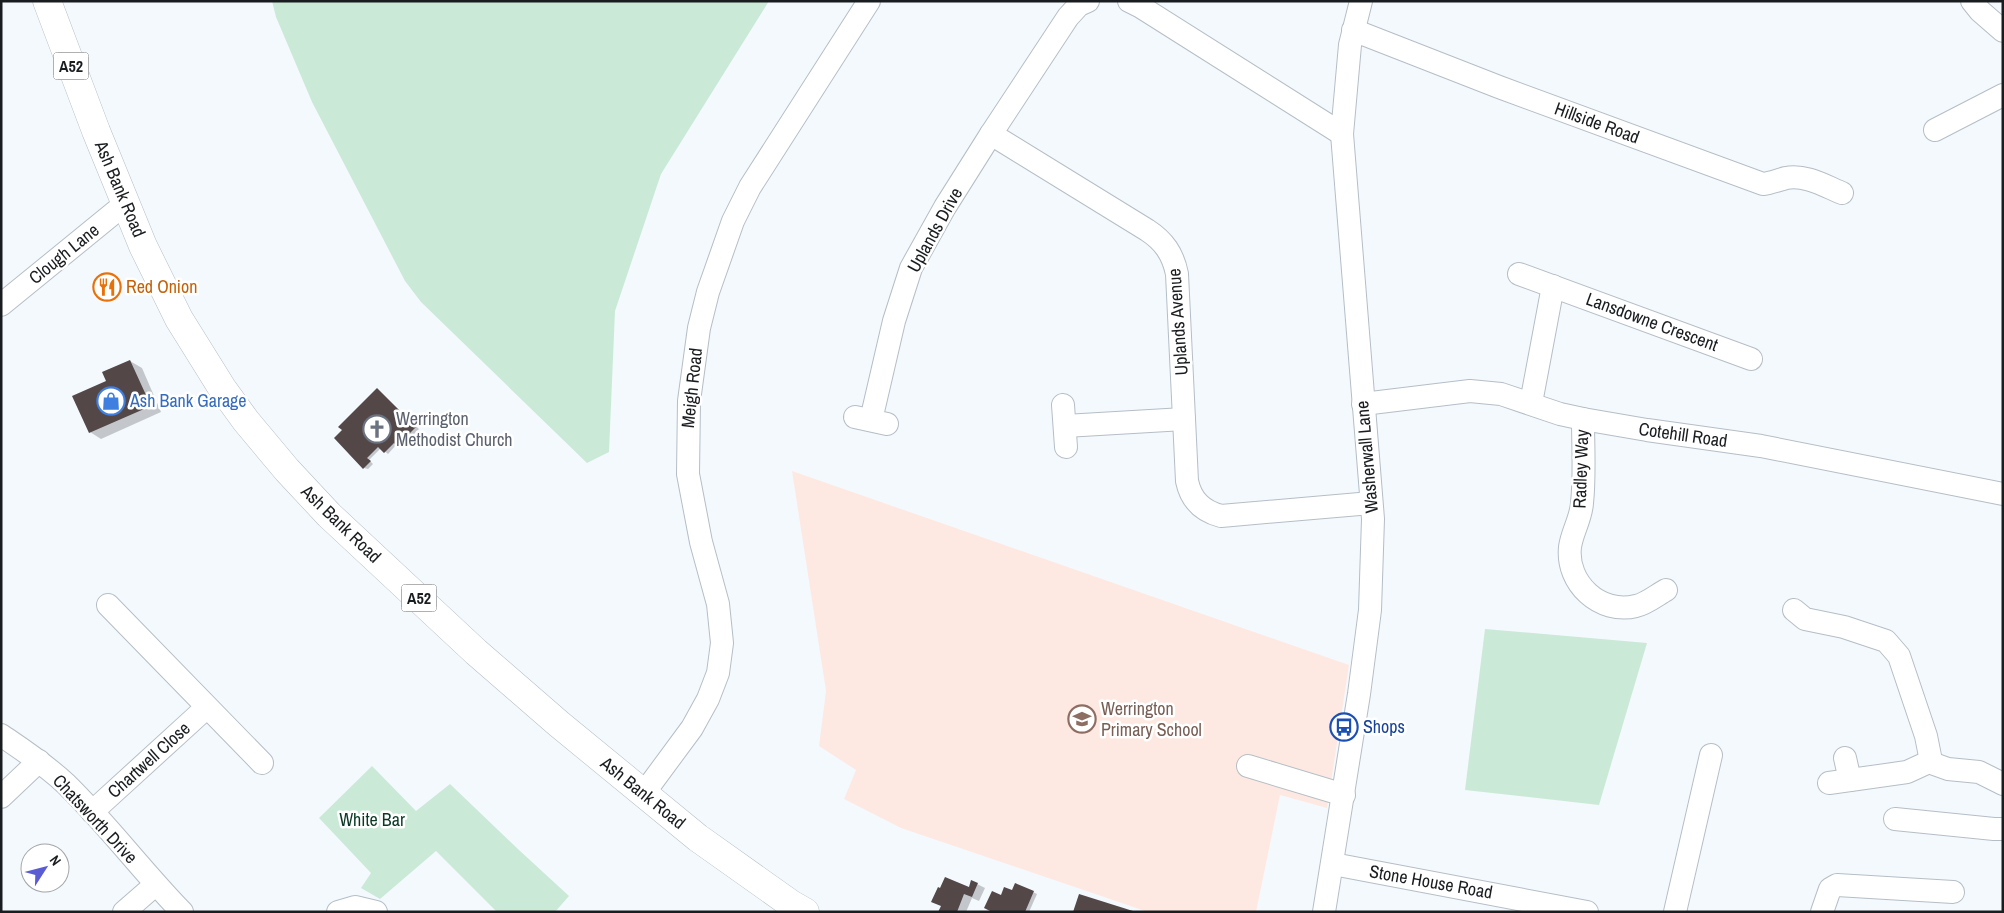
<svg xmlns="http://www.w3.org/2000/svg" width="2004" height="913" viewBox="0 0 2004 913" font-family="'Archivo Narrow',sans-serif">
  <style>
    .education { fill: #fee9e2 }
    .green { fill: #cbe9d7 }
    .shadow { fill: #0003 }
    .building { fill: #534847 }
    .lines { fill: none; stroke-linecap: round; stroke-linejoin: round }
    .minor-casing { stroke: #b5bec6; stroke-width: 24 }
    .highway-casing { stroke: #b5bec6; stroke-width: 29 }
    .minor { stroke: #fff; stroke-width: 22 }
    .highway { stroke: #fff; stroke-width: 28 }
    .labels { text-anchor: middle; stroke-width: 5; stroke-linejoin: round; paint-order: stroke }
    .shield { fill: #fff; stroke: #5f6163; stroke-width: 1 }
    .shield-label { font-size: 16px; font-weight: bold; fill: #1a1d20 }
    .street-label { font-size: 18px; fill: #1a1d20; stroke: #fff }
    .food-label { font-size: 18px; fill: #c56008; stroke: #fff; text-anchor: start }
    .shop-label { font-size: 18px; fill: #366cbe; stroke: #fff; text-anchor: start }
    .worship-label { font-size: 18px; fill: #5b616d; stroke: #fff; text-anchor: start }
    .education-label { font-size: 18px; fill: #785e54; stroke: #fff; text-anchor: start }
    .transit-label { font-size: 18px; fill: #164399; stroke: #fff; text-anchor: start }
    .park-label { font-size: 18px; fill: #0b3925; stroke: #fff }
  </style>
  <rect width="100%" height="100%" fill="#f4f9fe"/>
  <polygon class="education" points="792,471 1349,665 1327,808 1280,795 1256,912 1148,912 901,828 844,799 856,770 819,746 826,691"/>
  <g class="green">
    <polygon points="272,1 769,1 661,174 615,311 609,452 587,463 421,302 405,281 312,102 276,17"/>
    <polygon points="1485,629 1647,643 1599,805 1465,790"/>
    <polygon points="372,766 416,811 450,784 519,850 569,896 555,912 497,912 436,851 380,899 361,888 371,873 319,818"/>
  </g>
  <g class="shadow">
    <polygon points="130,361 142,368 161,412 101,439 90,432"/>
    <polygon points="377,389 419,429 401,447 397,444 388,454 381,448 369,460 373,464 368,469 364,468"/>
    <polygon points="977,884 985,888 979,901 972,898 966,912 940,912"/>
    <polygon points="1013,892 1033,892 1037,894 1029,912 994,912 1001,897"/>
  </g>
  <g class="building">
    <polygon points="130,360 151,406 89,433 72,396 106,381 102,372"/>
    <polygon points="377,388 416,427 397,446 394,443 384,453 378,447 367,458 371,461 363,469 334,438 342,430 338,427"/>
    <polygon points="945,877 969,887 971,880 978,883 972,897 964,894 957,912 938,912 941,906 931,902 938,887 940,888"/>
    <polygon points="1015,883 1034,891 1025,912 992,912 984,908 992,891 1001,895 1004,887 1012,890"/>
    <polygon points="1079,894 1133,911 1133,912 1073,912"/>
  </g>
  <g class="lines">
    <g class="minor-casing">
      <g id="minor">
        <path d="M1088,1L1079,5L1068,17L991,134L1147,230C1164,241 1173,254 1177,274L1187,481C1191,500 1202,511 1221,516L1371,503"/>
        <polyline points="1129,1 1141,7 1342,134"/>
        <polyline points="1972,1 1980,11 2003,31"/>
        <path d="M1353,30L1499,87L1763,184C1771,183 1778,180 1786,178C1805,174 1825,186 1842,193"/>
        <polyline points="1935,130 2003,95"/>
        <polyline points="1519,274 1751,359"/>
        <polyline points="1,305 126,203"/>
        <polyline points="1531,403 1553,286"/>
        <polyline points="1363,404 1470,391 1501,394 1560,414 1583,419 1647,430 1761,446 2003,494"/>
        <polyline points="1063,405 1066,447"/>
        <polyline points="855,417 887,424"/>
        <path d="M1583,419C1583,446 1585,476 1582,503C1581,519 1572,532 1570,547C1566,583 1600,615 1636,606C1646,604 1657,595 1666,590"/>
        <polyline points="871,420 894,321 911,268 945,207 991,134"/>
        <polyline points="1065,426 1184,419"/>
        <polyline points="108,605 262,763"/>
        <polyline points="1794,610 1805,619 1844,627 1886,641 1899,656 1926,736 1931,761 1934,764 1948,769 1979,772 2003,784"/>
        <path d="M1,735C23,750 46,765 66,784C107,824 142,871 182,912"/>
        <polyline points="1845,758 1850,780"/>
        <polyline points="1248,766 1344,795"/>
        <polyline points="1829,783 1907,772 1931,761"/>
        <polyline points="644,793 692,728 708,699 718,673 722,643 718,604 701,542 688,474 689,401 699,328 708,292 733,221 750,187 869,1"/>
        <polyline points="1,797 39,761"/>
        <polyline points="92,812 206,708"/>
        <polyline points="1895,819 1994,829 2003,829"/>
        <polyline points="1333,864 1587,912"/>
        <polyline points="124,912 155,885"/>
        <polyline points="338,912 355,907 376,912"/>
        <polyline points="1324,912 1359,694 1370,610 1373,519 1342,134 1350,45 1361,1"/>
        <polyline points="1675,912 1711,755"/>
        <polyline points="1822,912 1830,889 1837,885 1953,892"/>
      </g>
    </g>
    <g class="highway-casing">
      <polyline id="highway" points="47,1 96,131 143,246 179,319 222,388 246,421 287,470 329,515 476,652 559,724 698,838 791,904 805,912"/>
    </g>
    <use href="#minor" class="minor"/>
    <use href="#highway" class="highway"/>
  </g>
  <defs>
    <g id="restaurant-ring" transform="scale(1.4375)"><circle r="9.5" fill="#fff" stroke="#e8710a" stroke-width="1.5"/><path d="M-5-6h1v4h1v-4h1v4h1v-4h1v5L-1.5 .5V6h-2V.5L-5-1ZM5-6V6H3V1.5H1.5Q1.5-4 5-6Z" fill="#e8710a"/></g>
    <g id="shop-ring" transform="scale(1.4375)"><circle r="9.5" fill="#fff" stroke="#3f7fe0" stroke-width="1.5"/><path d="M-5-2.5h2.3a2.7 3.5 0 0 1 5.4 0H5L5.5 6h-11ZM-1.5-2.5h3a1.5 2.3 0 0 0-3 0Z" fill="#3f7fe0"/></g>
    <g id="church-ring" transform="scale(1.4375)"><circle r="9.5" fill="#fff" stroke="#6b7280" stroke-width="1.5"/><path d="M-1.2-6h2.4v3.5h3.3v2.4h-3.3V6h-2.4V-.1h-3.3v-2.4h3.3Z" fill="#6b7280"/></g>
    <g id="school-ring" transform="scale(1.4375)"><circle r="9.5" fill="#fff" stroke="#8d6e63" stroke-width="1.5"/><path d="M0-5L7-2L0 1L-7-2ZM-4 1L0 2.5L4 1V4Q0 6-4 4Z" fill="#8d6e63"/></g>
    <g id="bus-ring" transform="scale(1.4375)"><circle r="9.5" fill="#fff" stroke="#1a4fb4" stroke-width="1.5"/><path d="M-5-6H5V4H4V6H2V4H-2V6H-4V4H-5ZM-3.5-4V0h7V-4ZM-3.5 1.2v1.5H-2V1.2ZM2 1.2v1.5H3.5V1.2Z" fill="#1a4fb4"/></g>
  </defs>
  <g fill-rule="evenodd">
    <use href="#restaurant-ring" x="107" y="287"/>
    <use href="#shop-ring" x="111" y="401"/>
    <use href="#church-ring" x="377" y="429"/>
    <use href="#school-ring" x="1082" y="719"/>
    <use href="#bus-ring" x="1344" y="727"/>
  </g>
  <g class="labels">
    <g class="shield">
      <rect x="53.5" y="52.5" width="35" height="27" rx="4"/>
      <rect x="401.5" y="584.5" width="35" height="27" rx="4"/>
    </g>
    <g class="shield-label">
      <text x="71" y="72">A52</text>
      <text x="419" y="604">A52</text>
    </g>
    <g class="street-label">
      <text transform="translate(1597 123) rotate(20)" y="6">Hillside Road</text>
      <text transform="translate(120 189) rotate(67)" y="6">Ash Bank Road</text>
      <text transform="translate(935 230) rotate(-61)" y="6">Uplands Drive</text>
      <text transform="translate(64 254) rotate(-39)" y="6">Clough Lane</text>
      <text transform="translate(1178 322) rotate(-94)" y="6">Uplands Avenue</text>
      <text transform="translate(1652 322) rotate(20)" y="6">Lansdowne Crescent</text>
      <text transform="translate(692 388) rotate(-84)" y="6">Meigh Road</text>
      <text transform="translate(1683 435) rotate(8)" y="6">Cotehill Road</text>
      <text transform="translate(1367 457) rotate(-95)" y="6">Washerwall Lane</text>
      <text transform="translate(1581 469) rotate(-88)" y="6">Radley Way</text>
      <text transform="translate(341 524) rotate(44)" y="6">Ash Bank Road</text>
      <text transform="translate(149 760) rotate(-42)" y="6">Chartwell Close</text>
      <text transform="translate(643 793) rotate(39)" y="6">Ash Bank Road</text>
      <text transform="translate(95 819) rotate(47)" y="6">Chatsworth Drive</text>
      <text transform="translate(1431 882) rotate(10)" y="6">Stone House Road</text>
    </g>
    <g class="food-label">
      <text x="126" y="293">Red Onion</text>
    </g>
    <g class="shop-label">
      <text x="130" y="407">Ash Bank Garage</text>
    </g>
    <g class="worship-label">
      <text x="396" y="425">Werrington<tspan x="396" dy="21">Methodist Church</tspan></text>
    </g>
    <g class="education-label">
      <text x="1101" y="715">Werrington<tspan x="1101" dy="21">Primary School</tspan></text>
    </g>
    <g class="transit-label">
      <text x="1363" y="733">Shops</text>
    </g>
    <g class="park-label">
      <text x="372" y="826">White Bar</text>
    </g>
  </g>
  <rect width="2004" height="913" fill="none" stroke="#1a1d20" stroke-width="5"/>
  <g transform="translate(45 868) rotate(54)"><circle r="24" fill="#ffffff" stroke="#a3a5a6"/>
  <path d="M0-4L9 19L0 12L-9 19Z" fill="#5a5cd4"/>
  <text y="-8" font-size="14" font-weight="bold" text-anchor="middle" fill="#1a1d20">N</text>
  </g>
</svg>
